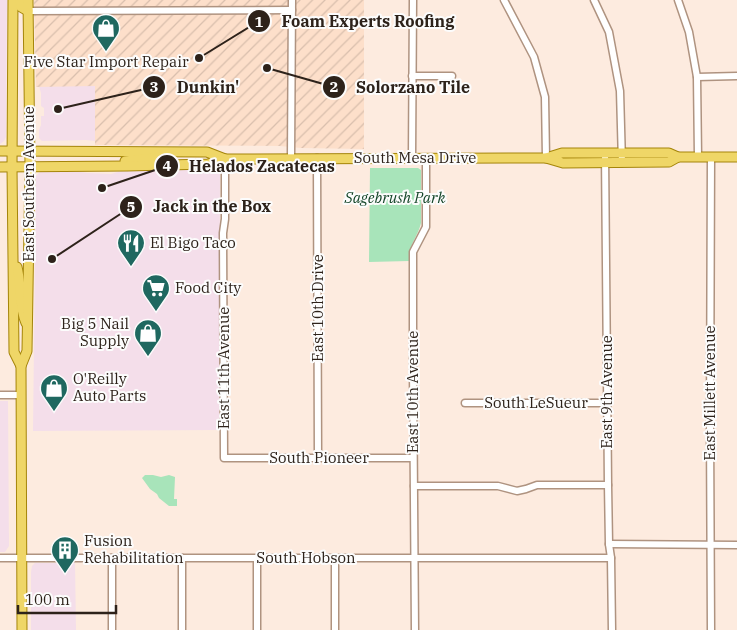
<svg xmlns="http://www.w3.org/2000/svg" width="737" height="630" viewBox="0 0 737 630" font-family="'IBM Plex Serif',serif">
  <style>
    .commercial { fill: #f4deea }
    .industrial { fill: url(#industrial-furrows) }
    .green { fill: #a8e4ba }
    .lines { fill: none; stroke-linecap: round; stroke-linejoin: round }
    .minor-casing { stroke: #af9380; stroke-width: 9 }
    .major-casing { stroke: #a5850a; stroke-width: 11 }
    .minor { stroke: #fff; stroke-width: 6 }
    .major { stroke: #efd667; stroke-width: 9 }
    .labels { text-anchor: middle; stroke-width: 4; stroke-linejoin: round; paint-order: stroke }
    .poi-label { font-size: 15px; fill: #2d221a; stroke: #fcfcfc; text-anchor: start }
    .street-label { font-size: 15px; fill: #2d221a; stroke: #fcfcfc }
    .park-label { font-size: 15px; font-style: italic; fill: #144528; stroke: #fcfcfc }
    .leader { fill: none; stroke: #2d221a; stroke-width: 2 }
    .callout-dot { fill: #2d221a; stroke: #fcfcfc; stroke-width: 2 }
    .mark-label { font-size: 15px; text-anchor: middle; font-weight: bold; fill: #fff }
    .callout-label { font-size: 16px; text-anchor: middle; font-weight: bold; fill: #2d221a; stroke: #fcfcfc; stroke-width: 4; stroke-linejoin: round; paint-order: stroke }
  </style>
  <defs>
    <pattern id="industrial-furrows" width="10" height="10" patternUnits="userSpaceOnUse" patternTransform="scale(1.25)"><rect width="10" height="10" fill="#fddfca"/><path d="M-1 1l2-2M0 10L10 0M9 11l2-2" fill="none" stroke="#d9bfad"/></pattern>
  </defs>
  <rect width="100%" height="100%" fill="#fdebdf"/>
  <g class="commercial">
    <polygon points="0,0 7,0 6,137 4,141 0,144"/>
    <polygon points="39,86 95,86 95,141 86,140 42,141 39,138 39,130 41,125 41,116 44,116 44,108 41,106 41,93"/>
    <polygon points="191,168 216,169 220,172 219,430 33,431 36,176 42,170 65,170 88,173 111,174 128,169"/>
    <polygon points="0,401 8,401 9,546 5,552 0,552"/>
    <polygon points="35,563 75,563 76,630 31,630 31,572 32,566"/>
  </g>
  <polygon class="industrial" points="34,0 364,0 364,149 301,148 280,146 95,145 95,86 36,87"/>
  <g class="green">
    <path d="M370,168H418L421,170V223C417,239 409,243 409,261L369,262Z"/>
    <polygon points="145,475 153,475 161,477 169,475 175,477 174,499 177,499 177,506 169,506 159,498 157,494 150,489 142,478"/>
  </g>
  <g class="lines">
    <g class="minor-casing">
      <g id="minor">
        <polyline points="504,0 534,57 545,97 546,158"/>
        <polyline points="594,0 609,32 620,91 622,163"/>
        <polyline points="678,0 689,32 697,77 698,157"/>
        <polyline points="28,11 292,10"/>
        <polyline points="412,76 452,76"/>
        <polyline points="697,77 737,76"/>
        <polyline points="605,153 608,485 609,544 611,558 612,630"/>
        <polyline points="291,158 292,0"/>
        <polyline points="317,158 318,458"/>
        <polyline points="412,158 413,0"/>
        <polyline points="225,159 225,219 223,233 224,458 413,458"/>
        <polyline points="0,395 21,395"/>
        <polyline points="465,403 607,403"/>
        <polyline points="414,486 498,486 517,491 526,489 537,485 608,485"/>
        <polyline points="609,544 737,545"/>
        <polyline points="0,558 611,558"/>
        <polyline points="112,558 112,630"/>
        <polyline points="182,558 182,630"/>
        <polyline points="257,558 257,630"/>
        <polyline points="335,558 335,630"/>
        <polyline points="415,630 413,369 413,252 426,227 426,158"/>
        <polyline points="711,630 710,426 711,157"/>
      </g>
    </g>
    <g class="major-casing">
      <g id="major">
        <polyline points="13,0 12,167 14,352 21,366"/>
        <polyline points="20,0 21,7 28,11"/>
        <polyline points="0,151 207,152 225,159"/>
        <polyline points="546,158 563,163 669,162 678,157"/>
        <polyline points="125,161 163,157 166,155"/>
        <polyline points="0,167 127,166 208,164 225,159 546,158 562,153 669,153 678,157 737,157"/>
        <path d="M17,267C22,285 18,305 26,323"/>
        <polyline points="22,630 21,366 27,351 30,166 28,0"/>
      </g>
    </g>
    <use href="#minor" class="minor"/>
    <use href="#major" class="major"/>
  </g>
  <defs>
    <g id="shop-pin" transform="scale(1.4375)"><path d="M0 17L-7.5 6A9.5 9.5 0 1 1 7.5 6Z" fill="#1f6860" stroke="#fcfcfc"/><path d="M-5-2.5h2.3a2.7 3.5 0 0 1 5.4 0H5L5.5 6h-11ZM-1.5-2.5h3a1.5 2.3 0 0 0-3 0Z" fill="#fff"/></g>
    <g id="restaurant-pin" transform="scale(1.4375)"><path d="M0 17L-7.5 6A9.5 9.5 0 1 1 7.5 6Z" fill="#1f6860" stroke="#fcfcfc"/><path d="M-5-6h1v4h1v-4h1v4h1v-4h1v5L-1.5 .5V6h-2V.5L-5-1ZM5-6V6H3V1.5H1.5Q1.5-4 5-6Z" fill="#fff"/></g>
    <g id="supermarket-pin" transform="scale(1.4375)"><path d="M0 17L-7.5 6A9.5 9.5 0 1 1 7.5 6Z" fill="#1f6860" stroke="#fcfcfc"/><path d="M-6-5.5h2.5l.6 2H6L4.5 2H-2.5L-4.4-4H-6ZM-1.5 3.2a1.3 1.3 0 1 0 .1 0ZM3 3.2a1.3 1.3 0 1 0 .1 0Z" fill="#fff"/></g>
    <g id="building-pin" transform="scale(1.4375)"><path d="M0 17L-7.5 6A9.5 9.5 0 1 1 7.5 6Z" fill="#1f6860" stroke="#fcfcfc"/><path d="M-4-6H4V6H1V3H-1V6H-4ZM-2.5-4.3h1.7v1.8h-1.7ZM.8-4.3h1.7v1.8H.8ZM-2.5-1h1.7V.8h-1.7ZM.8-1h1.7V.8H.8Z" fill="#fff"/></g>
  </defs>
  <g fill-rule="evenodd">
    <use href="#shop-pin" x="106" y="28"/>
    <use href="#restaurant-pin" x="131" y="243"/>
    <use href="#supermarket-pin" x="156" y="288"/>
    <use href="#shop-pin" x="148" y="333"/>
    <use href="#shop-pin" x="54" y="388"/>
    <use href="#building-pin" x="65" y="550"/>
  </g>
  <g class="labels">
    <g class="poi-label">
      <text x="106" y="67" text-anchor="middle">Five Star Import Repair</text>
      <text x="150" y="248">El Bigo Taco</text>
      <text x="175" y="293">Food City</text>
      <text x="129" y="329" text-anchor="end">Big 5 Nail<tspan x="129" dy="17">Supply</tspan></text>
      <text x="73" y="384">O'Reilly<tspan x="73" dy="17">Auto Parts</tspan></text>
      <text x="84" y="546">Fusion<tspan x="84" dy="17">Rehabilitation</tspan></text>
    </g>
    <g class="street-label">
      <text x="415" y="163">South Mesa Drive</text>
      <text transform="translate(29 184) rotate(-90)" y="5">East Southern Avenue</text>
      <text transform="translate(318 308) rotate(-90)" y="5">East 10th Drive</text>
      <text transform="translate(224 368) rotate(-90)" y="5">East 11th Avenue</text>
      <text transform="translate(413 392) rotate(-90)" y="5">East 10th Avenue</text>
      <text transform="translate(607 392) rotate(-90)" y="5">East 9th Avenue</text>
      <text transform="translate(710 393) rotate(-90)" y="5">East Millett Avenue</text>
      <text x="536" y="408">South LeSueur</text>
      <text x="319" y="463">South Pioneer</text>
      <text x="306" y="563">South Hobson</text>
    </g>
    <g class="park-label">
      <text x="395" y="203">Sagebrush Park</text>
    </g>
  </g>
  <path class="leader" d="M199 58L259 21M267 68L334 87M58 109L154 87M102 188L167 166M52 259L131 207"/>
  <g class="callout-dot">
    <circle cx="199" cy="58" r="5"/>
    <circle cx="267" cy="68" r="5"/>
    <circle cx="58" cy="109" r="5"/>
    <circle cx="102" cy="188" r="5"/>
    <circle cx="52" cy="259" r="5"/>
    <circle cx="259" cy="21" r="12"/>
    <circle cx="334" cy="87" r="12"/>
    <circle cx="154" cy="87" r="12"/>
    <circle cx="167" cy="166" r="12"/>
    <circle cx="131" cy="207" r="12"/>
  </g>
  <g class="mark-label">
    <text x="259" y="27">1</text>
    <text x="334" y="92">2</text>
    <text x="154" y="92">3</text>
    <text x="167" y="171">4</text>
    <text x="131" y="212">5</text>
  </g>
  <g class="callout-label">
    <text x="368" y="27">Foam Experts Roofing</text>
    <text x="413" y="93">Solorzano Tile</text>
    <text x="208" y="93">Dunkin'</text>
    <text x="262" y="172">Helados Zacatecas</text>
    <text x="212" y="212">Jack in the Box</text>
  </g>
  <path d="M18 605v8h98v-8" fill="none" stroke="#2d221a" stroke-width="2.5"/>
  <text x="25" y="605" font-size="15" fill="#2d221a" stroke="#fcfcfc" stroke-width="4" paint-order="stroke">100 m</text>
</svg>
